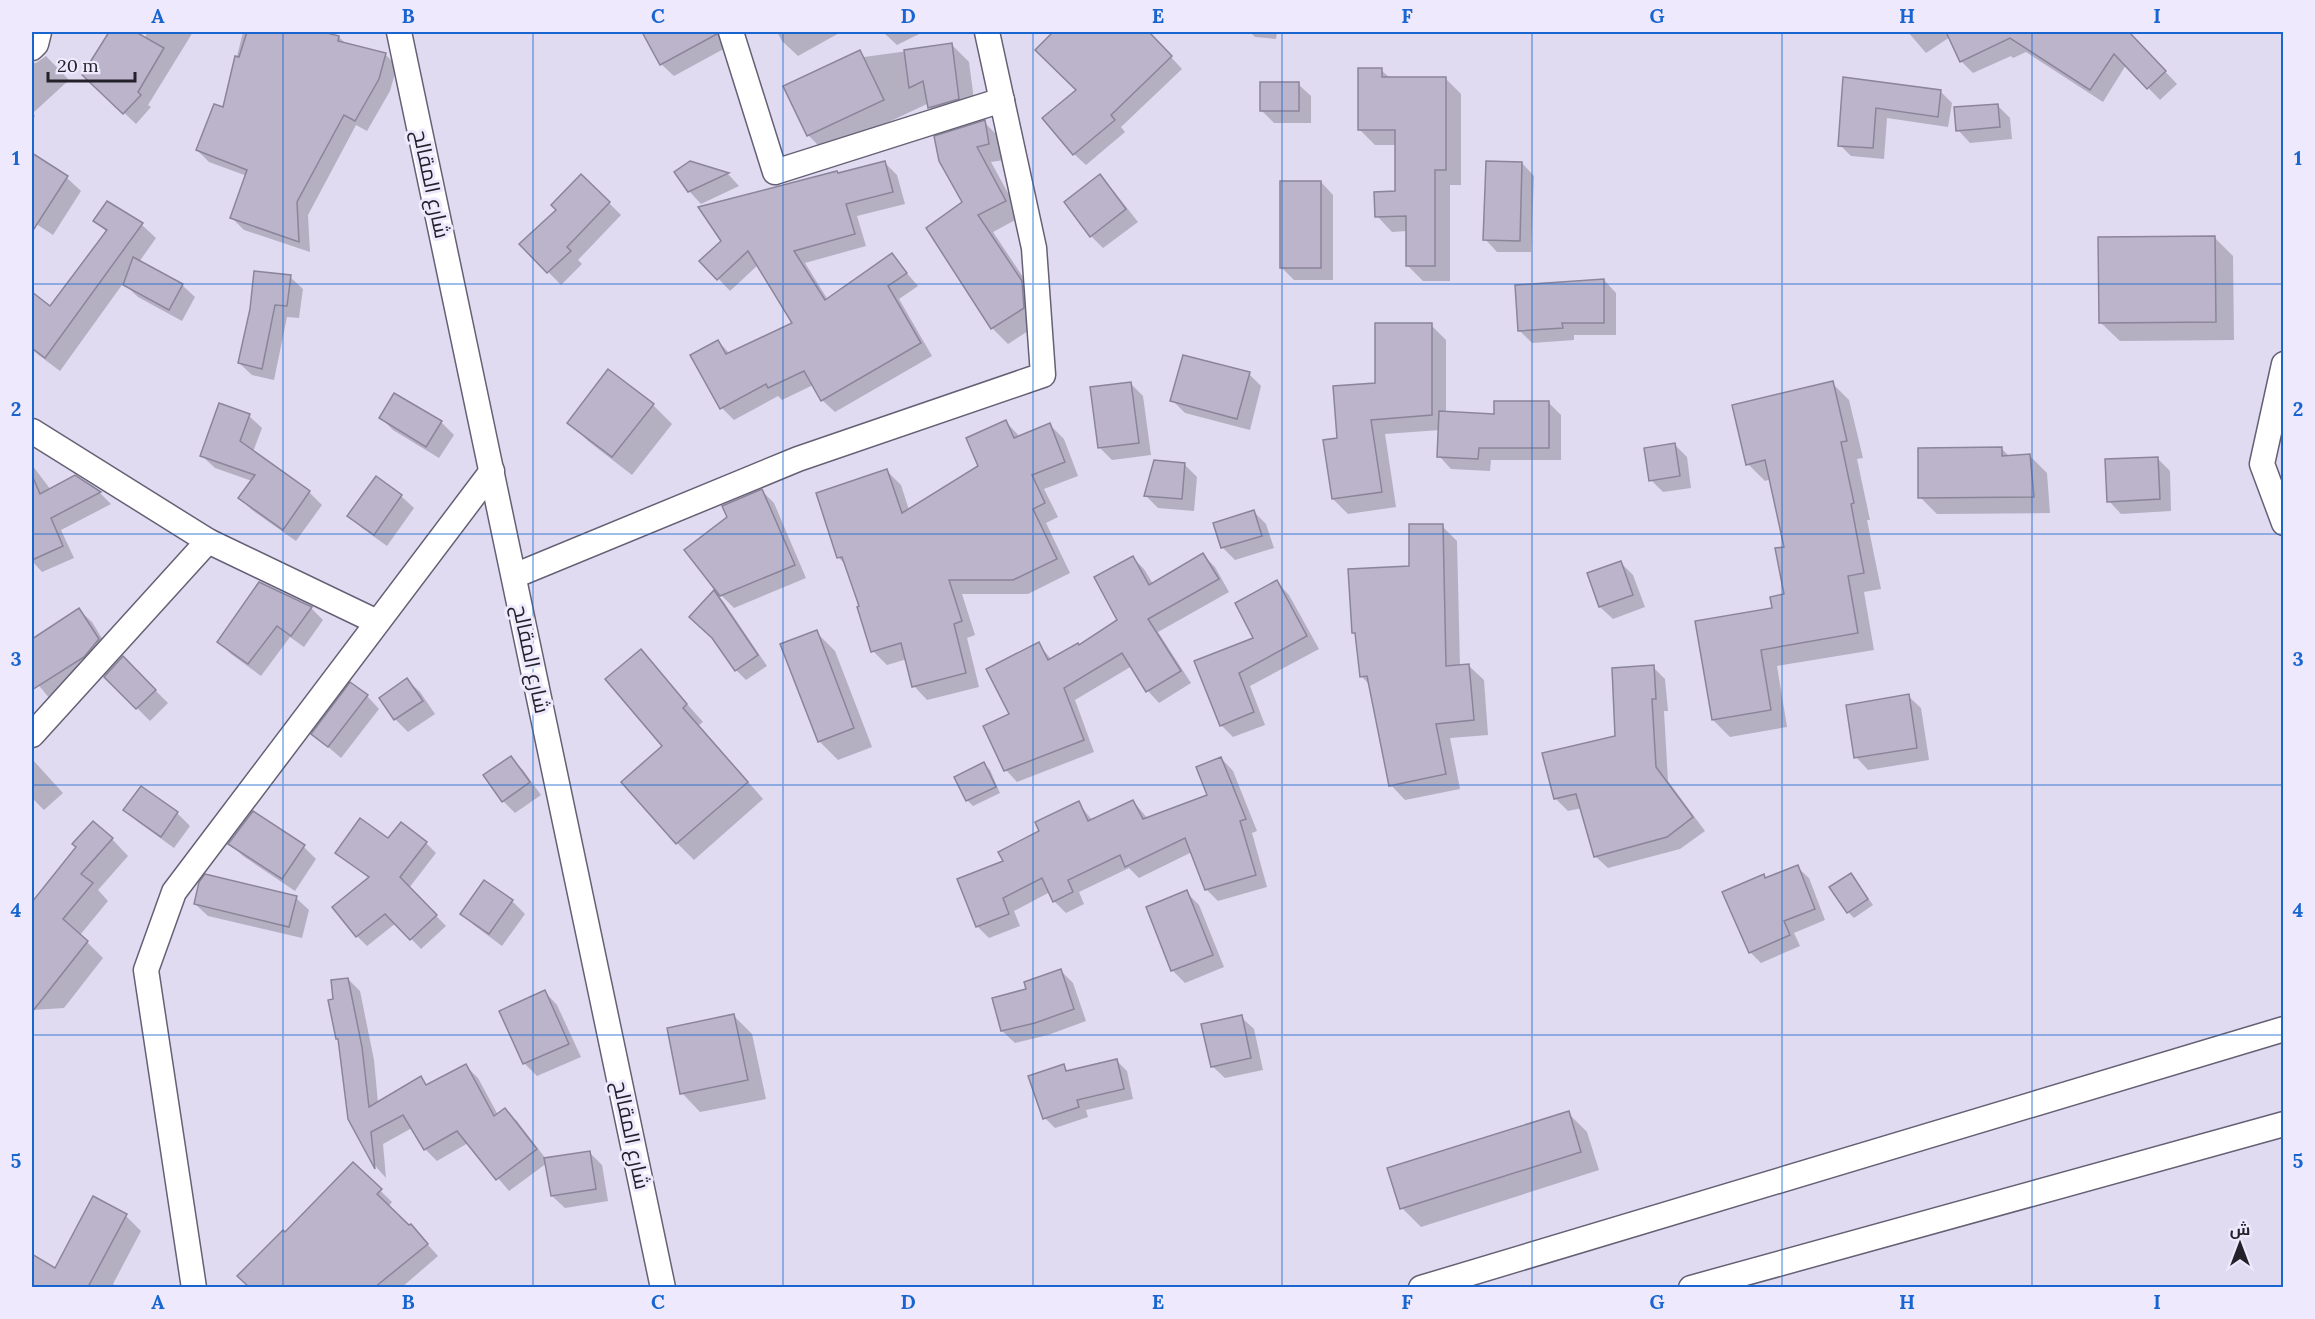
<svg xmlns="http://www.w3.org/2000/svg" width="2315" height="1319" viewBox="0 0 2315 1319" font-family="Lora,Cairo,serif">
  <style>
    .shadow { fill: #0003 }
    .building { fill: #bbb4cb; stroke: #8b859a; stroke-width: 1.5 }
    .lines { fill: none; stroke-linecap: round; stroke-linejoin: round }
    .minor-casing { stroke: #666074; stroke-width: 27 }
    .minor { stroke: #fff; stroke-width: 24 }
    .grid { fill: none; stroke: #1865cf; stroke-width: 1.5; stroke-opacity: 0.55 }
    .labels { text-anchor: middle; stroke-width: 6; stroke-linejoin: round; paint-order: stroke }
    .street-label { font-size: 21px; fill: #232129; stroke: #eee9fc }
    .neatline { fill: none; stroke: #1865cf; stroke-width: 2 }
    .grid-label { font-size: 20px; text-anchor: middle; font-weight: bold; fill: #1865cf }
  </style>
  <rect width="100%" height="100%" fill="#e1dbf2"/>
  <g class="shadow">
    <polygon points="111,32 133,32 145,39 147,32 193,32 148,105 151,107 136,124 84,75"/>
    <polygon points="243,32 317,32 339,37 346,44 385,54 397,66 390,91 367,131 356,125 308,215 310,252 244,230 232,218 247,176 209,162 197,150 224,109"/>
    <polygon points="655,32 726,32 729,46 674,76 661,64 646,37"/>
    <polygon points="777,32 841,32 798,56 782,41"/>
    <polygon points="883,32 923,32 897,45"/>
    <polygon points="1056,32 1148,32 1182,69 1121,127 1125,132 1086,165 1074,154 1078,91 1037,50"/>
    <polygon points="1250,32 1277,32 1276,39 1255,37"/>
    <polygon points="1908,32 2033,32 2038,42 2045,32 2065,45 2080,32 2128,32 2177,84 2160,100 2126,65 2103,102 2026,52 2013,58 2011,56 1973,73 1961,61 1950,37 1926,53"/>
    <polygon points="952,45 969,62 976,115 947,125 930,108 929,103 825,152 808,135 842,60"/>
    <polygon points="46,56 69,80 33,113 35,116 32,122 32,60 32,63 36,63"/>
    <polygon points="1381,70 1390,78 1445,78 1461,94 1461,185 1450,185 1450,281 1423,281 1407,265 1407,231 1392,232 1377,216 1397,192 1397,145 1375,145 1359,129"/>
    <polygon points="1845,78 1941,92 1952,103 1948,127 1887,118 1884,159 1851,156 1840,145"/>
    <polygon points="1298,84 1311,96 1311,123 1274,123 1261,110"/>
    <polygon points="1997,105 2010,118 2012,139 1970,143 1958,130"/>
    <polygon points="984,122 1000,138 1004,160 991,162 1021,217 993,232 1037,298 1039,324 1008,344 992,328 929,228 964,203 941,161"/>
    <polygon points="32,155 67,178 81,191 53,235 32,221"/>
    <polygon points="690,163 728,174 739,186 701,204 689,191"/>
    <polygon points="885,163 897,175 905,204 857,216 866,246 805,263 828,300 891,255 918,286 899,299 932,356 835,412 822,400 813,385 782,400 778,396 734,420 722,408 693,355 718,341 730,354 794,323 758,265 730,291 702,261 838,174"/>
    <polygon points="1522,163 1534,176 1531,252 1497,252 1485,239"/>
    <polygon points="1100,176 1112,189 1138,222 1103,248 1091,236"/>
    <polygon points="1321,182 1333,195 1333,280 1294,280 1282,268"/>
    <polygon points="609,203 621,215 578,260 582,264 561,285 522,245"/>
    <polygon points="95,221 142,225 156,238 139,262 182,285 195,297 182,321 138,297 125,285 127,278 60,371 32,350 32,294 51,308 107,232"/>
    <polygon points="2214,237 2233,256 2234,340 2120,341 2101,323"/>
    <polygon points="290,277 303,289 299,318 287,317 274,380 252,375 239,363"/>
    <polygon points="1604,280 1616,293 1616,335 1574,335 1574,340 1532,343 1519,330"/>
    <polygon points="1431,325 1446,340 1446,412 1495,415 1548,402 1561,415 1561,460 1491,460 1490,471 1451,469 1439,456 1440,430 1385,434 1396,507 1348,514 1333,499 1338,440 1377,384"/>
    <polygon points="609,372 653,405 672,424 632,475 588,441 569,422"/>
    <polygon points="1249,374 1261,386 1250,430 1185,413 1172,400"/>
    <polygon points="1832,383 1849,400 1863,458 1857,459 1870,520 1867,520 1881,589 1864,592 1874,650 1777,666 1787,727 1730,737 1713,720 1774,609 1785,596 1785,548 1771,479 1765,481 1748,464"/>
    <polygon points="1131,384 1143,396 1151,455 1112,460 1099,447"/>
    <polygon points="395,395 441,422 454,435 439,458 393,430 381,418"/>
    <polygon points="249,416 262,428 253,452 309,492 322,505 296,541 252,510 240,498 252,481 215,468 202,456"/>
    <polygon points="1006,422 1020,437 1050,425 1064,439 1078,476 1044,489 1058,517 1046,523 1070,573 1028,594 962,594 975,635 967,638 979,687 927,700 914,686 907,659 887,665 873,651 846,565 838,557 887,471 901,485 909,510 980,466"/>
    <polygon points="1675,445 1687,457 1691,488 1663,492 1651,480"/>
    <polygon points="2001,448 2010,457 2030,456 2047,473 2050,513 1937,514 1920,497"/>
    <polygon points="2157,458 2170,471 2171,511 2121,514 2109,501"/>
    <polygon points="1184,464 1197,477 1194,511 1158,508 1146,496"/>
    <polygon points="32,465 51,490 75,477 100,493 111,504 61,530 74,558 42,572 32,561"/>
    <polygon points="762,491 774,503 806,578 734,608 722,596 686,550"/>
    <polygon points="401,496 414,508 387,546 362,528 349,516"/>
    <polygon points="1254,512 1266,524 1274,548 1235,560 1222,547"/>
    <polygon points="1442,526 1457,541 1460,666 1469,666 1484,680 1488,735 1450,738 1460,789 1405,800 1391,785 1370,685 1361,676 1357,636 1353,632 1411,567"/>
    <polygon points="1203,555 1215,567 1229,592 1158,632 1191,683 1159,703 1148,691 1132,666 1075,700 1094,752 1017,782 1006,770 1011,715 1038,644 1052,660 1080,646 1119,621 1133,558 1144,569 1153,584"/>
    <polygon points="1620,562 1633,575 1645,607 1613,619 1600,607 1588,574"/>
    <polygon points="1277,582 1289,595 1319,649 1250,686 1265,725 1233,737 1221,725 1196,661 1256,639"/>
    <polygon points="714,592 723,601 767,666 746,680 736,670"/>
    <polygon points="311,608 323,620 304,647 290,637 261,676 231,654 219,642"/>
    <polygon points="79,610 92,622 111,653 50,699 32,677 32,640"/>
    <polygon points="816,632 835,651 872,747 838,760 819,741"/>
    <polygon points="641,652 703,722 699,725 763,799 694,860 677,843 664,746"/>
    <polygon points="123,658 168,703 150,721 106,677"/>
    <polygon points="1653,667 1665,679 1668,711 1664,711 1668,781 1705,831 1680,849 1608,868 1595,856 1582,808 1568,811 1555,798 1617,737"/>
    <polygon points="407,680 420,692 435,714 408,732 395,719 381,699"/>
    <polygon points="367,696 379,709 341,758 313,734"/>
    <polygon points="1908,696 1921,708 1929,760 1868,770 1856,757"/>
    <polygon points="511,758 523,770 541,795 515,813 503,801"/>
    <polygon points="1221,758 1233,771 1257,831 1252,833 1267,887 1218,901 1206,889 1192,852 1139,878 1129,868 1079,892 1084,904 1066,913 1054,901 1050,892 1014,911 1020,926 989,938 977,926 1005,862 1078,803 1093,821 1133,801 1148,819 1209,796"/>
    <polygon points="32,759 63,793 44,810 32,798"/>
    <polygon points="984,764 990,770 1000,793 973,806 967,800"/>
    <polygon points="141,788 177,813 190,826 174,848 138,822 125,810"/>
    <polygon points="112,839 128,856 98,890 108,901 80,935 103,958 64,1008 32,1010 32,902 77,847"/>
    <polygon points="389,840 426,843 436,853 409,888 446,926 421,949 396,923 367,946 357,936 370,879 337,853"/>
    <polygon points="230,843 304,847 316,859 295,891 243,856"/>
    <polygon points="1797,867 1809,878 1825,920 1794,933 1800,946 1761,963 1750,952 1763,876 1766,879"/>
    <polygon points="1851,874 1873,905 1854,918 1848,912"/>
    <polygon points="485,882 512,901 525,914 502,946 475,926 462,914"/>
    <polygon points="1186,892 1199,905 1224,967 1185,983 1172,970"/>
    <polygon points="296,898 309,910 302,938 208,916 195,904"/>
    <polygon points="1061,971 1073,983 1086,1021 1048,1035 1015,1043 1002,1031 1028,990"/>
    <polygon points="348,979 360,991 374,1060 378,1103 420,1078 428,1086 466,1066 478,1078 498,1115 505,1110 517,1121 546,1159 589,1152 602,1165 608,1201 565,1208 552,1196 547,1163 509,1191 468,1143 437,1161 425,1149 412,1128 383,1144 386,1178 377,1168 349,1119 340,1041 337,1038 335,1000"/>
    <polygon points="545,992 557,1005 581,1057 537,1076 524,1063"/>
    <polygon points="734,1016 752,1034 766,1099 700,1112 682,1093"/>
    <polygon points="1241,1017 1254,1029 1263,1070 1225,1078 1212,1066"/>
    <polygon points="1116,1060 1127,1071 1133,1099 1086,1110 1088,1117 1055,1128 1045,1118 1063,1066 1069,1072"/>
    <polygon points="1568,1113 1587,1132 1599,1170 1421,1227 1402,1208"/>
    <polygon points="353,1164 392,1202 388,1207 409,1227 411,1226 438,1256 401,1288 251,1288 239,1276 285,1234"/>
    <polygon points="94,1198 126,1216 141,1231 113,1284 120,1288 32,1288 32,1256 55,1270"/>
  </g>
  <g class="building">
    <polygon points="109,32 136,32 164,48 138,92 141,95 123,114 82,75"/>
    <polygon points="247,32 323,32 339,36 338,41 386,53 379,79 355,121 344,115 297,202 299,242 230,218 247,170 196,150 214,104 223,107 235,56 239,57"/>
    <polygon points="642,32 717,32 717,34 660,65"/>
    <polygon points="1053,32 1149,32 1172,56 1111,115 1115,120 1073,155 1042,118 1076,90 1035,50"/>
    <polygon points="1946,32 2129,32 2166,71 2147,89 2114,54 2090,90 2010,38 1960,62"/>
    <polygon points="952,43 959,99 928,108 923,81 909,88 904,50"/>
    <polygon points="860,50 884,100 807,136 783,86"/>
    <polygon points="1358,68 1382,68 1382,77 1446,77 1446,170 1435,170 1435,266 1406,266 1406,216 1375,217 1374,192 1395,191 1395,130 1358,130"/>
    <polygon points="1843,77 1941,90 1938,117 1876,108 1873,148 1838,146"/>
    <rect x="1260" y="82" width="39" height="29"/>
    <polygon points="1998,104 2000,127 1956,131 1954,107"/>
    <polygon points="985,120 989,144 977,147 1006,201 978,215 1022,281 1024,308 991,329 926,228 962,202 939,161 934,136"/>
    <polygon points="32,153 68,176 32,232"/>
    <polygon points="690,161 729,173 688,192 674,172"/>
    <polygon points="885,161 893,192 846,204 855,234 794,251 825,300 892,253 907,273 888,286 921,343 821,401 804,371 768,388 766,384 720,409 690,355 718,340 726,354 792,323 748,251 717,280 699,261 721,241 698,207 837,171 838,173"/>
    <polygon points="1486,161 1522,162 1520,241 1483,240"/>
    <polygon points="581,174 610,202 567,247 571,251 547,273 519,244 556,210 551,205"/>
    <polygon points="1100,174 1126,209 1090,237 1064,202"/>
    <rect x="1280" y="181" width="41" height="87"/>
    <polygon points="107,201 143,223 45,358 32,348 32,292 50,306 107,230 93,221"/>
    <polygon points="2215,236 2216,322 2099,323 2098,237"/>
    <polygon points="133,257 183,284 169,310 123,285"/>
    <polygon points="254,271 291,275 287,306 275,305 262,369 238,363 250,309"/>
    <polygon points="1604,279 1604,323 1562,323 1563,328 1518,331 1515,285"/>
    <polygon points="1375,323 1432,323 1432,415 1371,420 1382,492 1332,499 1323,440 1337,438 1333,386 1375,383"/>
    <polygon points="1183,355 1250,372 1237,419 1170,401"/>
    <polygon points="608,369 654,404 612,457 567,423"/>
    <polygon points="1833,381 1847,441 1841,442 1854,503 1851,504 1864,573 1848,576 1858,633 1761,650 1771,710 1712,720 1695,621 1772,608 1770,597 1784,594 1775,548 1784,547 1765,460 1746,465 1732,405"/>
    <polygon points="1131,382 1139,443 1098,448 1090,387"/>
    <polygon points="394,393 442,421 426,447 379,418"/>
    <polygon points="1494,401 1549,401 1549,448 1479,448 1478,459 1437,457 1439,411 1494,414"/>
    <polygon points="219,403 250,414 240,441 310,491 283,530 238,498 255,475 200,456"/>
    <polygon points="1006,420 1014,438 1050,423 1065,462 1032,475 1045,503 1033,509 1057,559 1013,580 949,580 962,621 954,624 966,673 912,687 901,643 871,652 857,607 859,606 842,557 837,558 816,493 887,469 902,513 978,466 966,438"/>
    <polygon points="1675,443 1680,476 1649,481 1644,448"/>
    <polygon points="2002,447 2002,456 2030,454 2034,497 1918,498 1918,448"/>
    <polygon points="2158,457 2160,499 2107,502 2105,459"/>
    <polygon points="1154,460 1185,463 1182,499 1144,496"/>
    <polygon points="32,475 40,494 75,475 101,492 51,518 63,546 32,560"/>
    <polygon points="376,476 402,495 374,535 347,516"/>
    <polygon points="762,489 795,565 720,596 684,550 727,517 722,506"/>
    <polygon points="1254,510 1262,536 1221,548 1213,523"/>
    <polygon points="1409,524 1443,524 1446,666 1469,664 1474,720 1436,724 1446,774 1389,786 1367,676 1360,677 1355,633 1352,633 1348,569 1409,566"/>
    <polygon points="1203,553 1219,579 1148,619 1181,671 1146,692 1122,653 1064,688 1084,740 1004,771 983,726 1009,714 986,669 1039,642 1048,660 1078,643 1079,645 1117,620 1094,577 1133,556 1149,585"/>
    <polygon points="1621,561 1633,595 1599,607 1587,573"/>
    <polygon points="1277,580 1307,636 1239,673 1254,712 1220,726 1194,661 1253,638 1235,603"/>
    <polygon points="259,582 312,607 291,636 277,626 248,664 217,642"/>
    <polygon points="714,590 758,655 735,671 712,638 689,617"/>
    <polygon points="79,608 99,639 84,657 32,690 32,639"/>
    <polygon points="817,630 854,728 818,742 780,644"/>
    <polygon points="641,649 687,704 683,708 748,782 676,844 621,782 662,746 605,679"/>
    <polygon points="123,656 156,690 136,709 104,677"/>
    <polygon points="1654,665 1656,699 1652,699 1656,767 1693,817 1667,837 1594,857 1576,794 1554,799 1542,753 1615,736 1612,668"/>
    <polygon points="407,678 423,701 394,720 379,698"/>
    <polygon points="350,682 368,695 328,747 311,734"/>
    <polygon points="1909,694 1917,748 1854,758 1846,705"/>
    <polygon points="511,756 530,782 502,802 483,775"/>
    <polygon points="1221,757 1246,819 1240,821 1256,875 1205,890 1185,838 1125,867 1120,855 1068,880 1073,892 1053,902 1042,878 1003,898 1009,914 976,927 957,879 1003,861 998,852 1039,831 1035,822 1079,801 1088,821 1133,800 1143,819 1207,795 1196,767"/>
    <polygon points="984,762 996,787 966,801 954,777"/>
    <polygon points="141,786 178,812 161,837 123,810"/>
    <polygon points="253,811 305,845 282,879 228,844"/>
    <polygon points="360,818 388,838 401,822 427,842 400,877 437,915 410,940 385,914 356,937 332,907 369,877 335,853"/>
    <polygon points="93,821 113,838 81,874 93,883 63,919 88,941 32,1012 32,902 76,847 72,844"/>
    <polygon points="1798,865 1815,909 1784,921 1790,935 1749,953 1722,892 1764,874 1765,878"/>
    <polygon points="1851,873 1868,899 1847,913 1829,887"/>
    <polygon points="205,874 297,896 289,927 194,904 199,882"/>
    <polygon points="484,880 513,900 489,934 460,914"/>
    <polygon points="1187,890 1213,955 1171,971 1146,907"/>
    <polygon points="1061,969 1074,1009 1035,1023 1001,1031 992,998 1026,989 1024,982"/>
    <polygon points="348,978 362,1047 369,1107 421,1076 426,1085 466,1064 494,1116 505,1108 537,1149 496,1180 457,1131 424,1150 403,1115 371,1132 375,1169 348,1119 338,1039 336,1039 328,1000 333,999 331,980"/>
    <polygon points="545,990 569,1044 523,1064 499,1011"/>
    <polygon points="734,1014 748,1080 680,1094 667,1028"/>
    <polygon points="1242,1015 1251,1058 1211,1067 1201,1024"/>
    <polygon points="1117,1059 1124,1089 1077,1100 1079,1107 1043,1119 1028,1076 1064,1064 1066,1071"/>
    <polygon points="1569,1111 1581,1152 1400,1209 1387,1168"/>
    <polygon points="590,1151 596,1189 551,1196 544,1158"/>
    <polygon points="353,1162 382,1189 377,1194 409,1225 411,1224 428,1244 375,1287 249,1287 237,1276 283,1230 285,1232"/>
    <polygon points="93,1196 127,1214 88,1287 32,1287 32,1254 55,1268"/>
  </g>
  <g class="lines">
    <g class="minor-casing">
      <g id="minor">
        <polyline points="399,32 663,1288"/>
        <polyline points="731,32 775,172 1002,100"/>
        <polyline points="32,48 36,44 39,32"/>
        <polyline points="2284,364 2262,464 2284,523"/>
        <polyline points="32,431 208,541 377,622"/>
        <polyline points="514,576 798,459 1043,375 1034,248 987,32"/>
        <polyline points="32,735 208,541"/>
        <polyline points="194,1288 146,970 174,892 492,471"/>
        <polyline points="1421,1288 2284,1029"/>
        <polyline points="1691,1288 2284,1124"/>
      </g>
    </g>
    <use href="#minor" class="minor"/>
  </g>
  <path class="grid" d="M283,32V1288M533,32V1288M783,32V1288M1033,32V1288M1282,32V1288M1532,32V1288M1782,32V1288M2032,32V1288M32,284H2284M32,534H2284M32,785H2284M32,1035H2284"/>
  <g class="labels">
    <g class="street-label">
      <text transform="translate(431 184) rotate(78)" y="7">شارع المقالح</text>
      <text transform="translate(531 659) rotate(78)" y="7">شارع المقالح</text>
      <text transform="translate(631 1135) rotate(78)" y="7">شارع المقالح</text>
    </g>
  </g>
  <rect width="2315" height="1319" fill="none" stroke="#eee9fc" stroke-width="66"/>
  <g transform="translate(2240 1244)" stroke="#eee9fc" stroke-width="4.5" paint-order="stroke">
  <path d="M0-4.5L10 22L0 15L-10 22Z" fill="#232129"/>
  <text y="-9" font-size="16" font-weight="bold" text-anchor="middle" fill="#232129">ش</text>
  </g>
  <path d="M48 72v9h87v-9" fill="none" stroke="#232129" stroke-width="3"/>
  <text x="57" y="72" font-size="18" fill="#232129" stroke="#eee9fc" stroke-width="4.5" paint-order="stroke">20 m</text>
  <rect x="33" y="33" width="2249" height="1253" class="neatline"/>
  <g class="grid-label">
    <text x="158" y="23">A</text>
    <text x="408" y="23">B</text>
    <text x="658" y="23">C</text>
    <text x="908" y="23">D</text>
    <text x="1158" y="23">E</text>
    <text x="1407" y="23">F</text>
    <text x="1657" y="23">G</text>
    <text x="1907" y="23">H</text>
    <text x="2157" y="23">I</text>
    <text x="16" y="165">1</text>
    <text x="2298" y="165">1</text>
    <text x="16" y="416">2</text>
    <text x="2298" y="416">2</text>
    <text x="16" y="666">3</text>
    <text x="2298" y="666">3</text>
    <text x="16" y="917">4</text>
    <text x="2298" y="917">4</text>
    <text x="16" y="1168">5</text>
    <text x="2298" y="1168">5</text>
    <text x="158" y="1309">A</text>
    <text x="408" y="1309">B</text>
    <text x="658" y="1309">C</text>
    <text x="908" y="1309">D</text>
    <text x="1158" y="1309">E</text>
    <text x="1407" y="1309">F</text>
    <text x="1657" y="1309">G</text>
    <text x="1907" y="1309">H</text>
    <text x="2157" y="1309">I</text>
  </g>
</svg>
